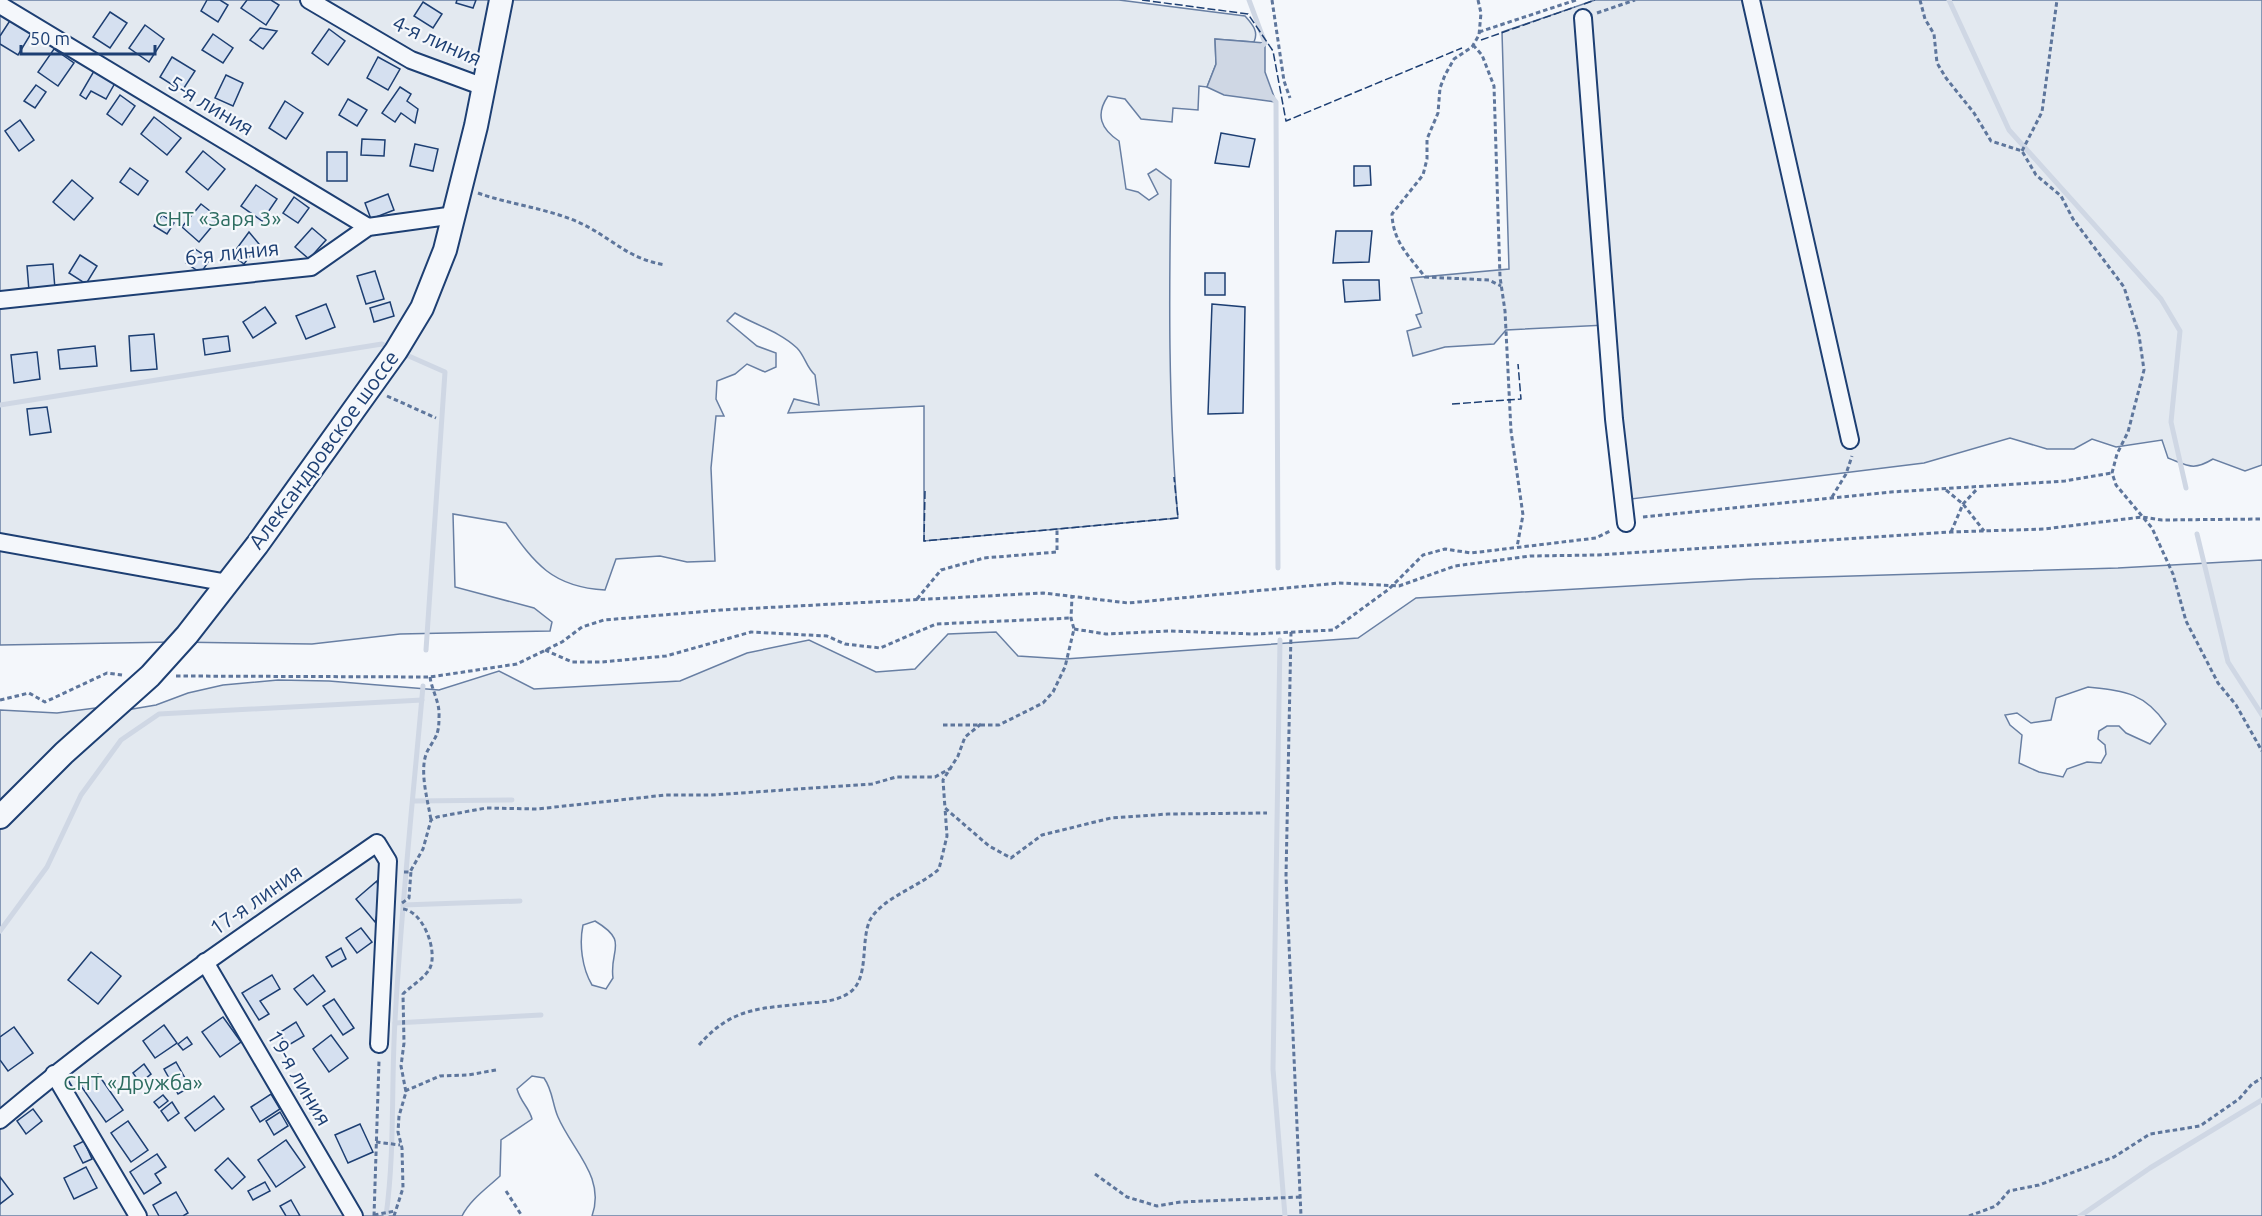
<svg xmlns="http://www.w3.org/2000/svg" width="2262" height="1216" viewBox="0 0 2262 1216" font-family="Ubuntu,sans-serif">
  <style>
    .green { fill: #e3e9f0; stroke: #687fa3; stroke-width: 1.5; fill-rule: evenodd }
    .water { fill: #cfd7e4; stroke: #687fa3; stroke-width: 1.5 }
    .lines { fill: none; stroke-linecap: round; stroke-linejoin: round }
    .stream { stroke: #cfd7e4; stroke-width: 5 }
    .building { fill: #d5e0f0; stroke: #1d3f73; stroke-width: 1.5 }
    .street-casing { stroke: #1d3f73; stroke-width: 20 }
    .secondary-casing { stroke: #1d3f73; stroke-width: 26 }
    .path { stroke: #5e769c; stroke-width: 3; stroke-dasharray: 4.5 3; stroke-linecap: butt }
    .street { stroke: #f4f7fb; stroke-width: 16 }
    .secondary { stroke: #f4f7fb; stroke-width: 22 }
    .fence { stroke: #1d3f73; stroke-width: 1.5; stroke-dasharray: 8 3; stroke-linecap: butt }
    .labels { text-anchor: middle; stroke-width: 4.5; stroke-linejoin: round; paint-order: stroke }
    .street-label { font-size: 21px; fill: #1d3f73; stroke: #f4f7fb }
    .park-label { font-size: 21px; fill: #2c6c60; stroke: #f4f7fb }
  </style>
  <rect width="100%" height="100%" fill="#f4f7fb"/>
  <g class="green">
    <path d="M0,0H1119L1245,16C1252,24 1259,31 1254,42L1215,39L1216,64L1207,87L1199,86L1198,110L1173,108L1172,122L1141,119L1125,99L1108,96C1095,115 1101,129 1119,141L1126,189L1138,192L1149,200L1158,194L1148,174L1156,169L1171,180C1169,292 1168,406 1178,518L924,541V406L788,413L794,399L819,405L815,375C806,367 805,356 797,348C779,331 755,325 735,313L727,321L757,346L776,353V367L765,372L747,364L735,374L717,381L716,399L724,416H716L711,468L715,561L687,562L660,556L616,559L605,590C552,587 535,564 506,523L453,514L455,587L534,608L552,622L550,631L400,634L312,644L175,642L0,645Z"/>
    <path d="M1595,0H2262V465L2245,471L2213,459C2193,471 2189,466 2168,458L2162,440L2116,447L2092,439L2074,449H2047L2010,438L1924,463L1631,499L1606,325L1506,330L1494,344L1445,347L1413,356L1407,331L1421,327L1416,315L1422,313L1411,278L1509,269L1502,32Z"/>
    <path d="M2262,560V1216H592C606,1177 572,1150 558,1117C552,1103 553,1091 544,1078L532,1076L517,1089C521,1103 529,1107 532,1119L501,1140L500,1176C486,1189 470,1200 462,1216H0V710L57,713L103,707L115,712L156,705L188,693L223,685L278,680L329,681L439,690L499,671L534,689L680,681L747,653L809,640L876,672L915,669L948,634L996,632L1018,656L1065,659L1358,638L1416,598L1753,579L2118,568ZM2088,687C2124,691 2144,692 2166,724L2150,744L2126,733L2119,726H2107L2099,731L2098,739L2105,745L2106,754L2101,763L2087,762L2067,769L2063,777L2039,772L2019,763L2022,735L2010,725L2005,715L2017,713L2031,723L2051,720L2056,698ZM595,921C630,942 609,949 613,978L606,989L592,985C582,968 579,944 583,925Z"/>
  </g>
  <polygon class="water" points="1215,39 1265,43 1265,72 1276,102 1224,95 1207,87 1216,64"/>
  <g class="lines">
    <g class="stream">
      <polyline points="1249,0 1265,43 1262,46"/>
      <polyline points="1949,0 2009,130 2161,299 2180,331 2171,422 2186,488"/>
      <polyline points="1272,97 1276,102 1278,568"/>
      <polyline points="402,353 445,372 426,650"/>
      <polyline points="0,405 382,344 391,348"/>
      <polyline points="2197,534 2228,662 2262,715"/>
      <polyline points="1280,640 1273,1069 1285,1216"/>
      <polyline points="414,801 512,800"/>
      <polyline points="403,905 520,901"/>
      <polyline points="0,931 47,867 81,795 121,740 159,714 422,700"/>
      <polyline points="395,1023 541,1015"/>
      <path d="M386,1216C395,1151 391,1086 395,1021C401,909 413,798 423,686"/>
      <polyline points="2080,1216 2150,1168 2262,1100"/>
    </g>
  </g>
  <g class="building">
    <polygon points="207,0 220,0 228,5 218,22 201,11"/>
    <polygon points="247,0 271,0 279,5 266,25 241,8"/>
    <polygon points="457,0 476,0 473,8 456,3"/>
    <polygon points="423,2 442,14 433,28 414,16"/>
    <polygon points="110,12 127,23 110,48 93,37"/>
    <polygon points="11,19 32,32 18,55 0,44 0,36"/>
    <polygon points="145,25 164,39 149,62 129,48"/>
    <polygon points="260,28 277,31 263,49 250,40"/>
    <polygon points="329,29 345,41 328,65 312,53"/>
    <polygon points="213,34 233,48 223,63 202,50"/>
    <polygon points="54,49 74,63 58,86 38,72"/>
    <polygon points="172,57 195,71 182,91 160,77"/>
    <polygon points="378,57 400,69 388,90 367,78"/>
    <polygon points="94,71 115,83 106,99 91,91 86,99 80,95"/>
    <polygon points="226,75 243,83 233,106 215,98"/>
    <polygon points="36,85 46,92 35,108 24,101"/>
    <polygon points="400,87 411,94 407,101 418,109 415,123 401,113 395,122 382,113"/>
    <polygon points="120,95 135,106 122,125 107,114"/>
    <polygon points="348,99 367,110 357,126 339,115"/>
    <polygon points="285,101 303,113 286,139 269,128"/>
    <polygon points="154,117 181,138 167,155 141,134"/>
    <polygon points="20,120 34,140 19,151 5,131"/>
    <polygon points="1221,133 1255,139 1249,167 1215,163"/>
    <polygon points="362,139 385,140 384,156 361,155"/>
    <polygon points="415,144 438,149 433,171 410,166"/>
    <polygon points="203,151 225,169 208,190 186,172"/>
    <rect x="327" y="152" width="20" height="29"/>
    <polygon points="1354,166 1370,166 1371,185 1354,186"/>
    <polygon points="130,168 148,181 138,195 120,182"/>
    <polygon points="72,180 93,198 74,220 53,202"/>
    <polygon points="256,185 277,199 262,221 241,206"/>
    <polygon points="388,194 394,210 371,219 365,203"/>
    <polygon points="294,197 309,208 298,223 283,213"/>
    <polygon points="201,204 219,218 199,242 182,227"/>
    <polygon points="162,215 174,223 167,234 154,226"/>
    <polygon points="312,228 326,240 309,259 295,247"/>
    <polygon points="1336,231 1372,231 1369,262 1333,263"/>
    <polygon points="249,232 259,244 244,264 232,255"/>
    <polygon points="195,249 210,259 201,273 186,263"/>
    <polygon points="80,255 97,266 86,284 69,273"/>
    <polygon points="53,264 55,289 29,291 27,266"/>
    <polygon points="375,271 384,299 366,304 357,276"/>
    <rect x="1205" y="273" width="20" height="22"/>
    <polygon points="1343,280 1379,280 1380,300 1345,302"/>
    <polygon points="390,302 394,316 374,322 370,308"/>
    <polygon points="326,304 335,327 306,339 296,316"/>
    <polygon points="1212,304 1245,307 1243,413 1208,414"/>
    <polygon points="265,307 276,323 253,338 243,322"/>
    <polygon points="154,334 157,369 131,371 129,336"/>
    <polygon points="228,336 230,351 205,355 203,339"/>
    <polygon points="95,346 97,366 60,369 58,350"/>
    <polygon points="37,352 40,379 14,383 11,355"/>
    <polygon points="47,407 51,432 30,435 27,409"/>
    <polygon points="377,881 381,901 375,922 356,899"/>
    <polygon points="361,928 372,942 357,953 346,938"/>
    <polygon points="341,948 346,959 332,967 326,957"/>
    <polygon points="91,952 121,976 98,1004 68,980"/>
    <polygon points="272,975 280,989 260,1001 269,1014 259,1020 242,993"/>
    <polygon points="313,975 325,991 307,1005 294,989"/>
    <polygon points="334,999 354,1028 343,1035 323,1006"/>
    <polygon points="223,1017 241,1042 220,1057 202,1032"/>
    <polygon points="296,1022 304,1036 287,1046 279,1033"/>
    <polygon points="164,1025 177,1043 155,1058 143,1041"/>
    <polygon points="14,1027 33,1053 8,1071 0,1060 0,1037"/>
    <polygon points="331,1035 348,1058 329,1072 313,1049"/>
    <polygon points="187,1037 192,1044 183,1050 178,1044"/>
    <polygon points="176,1062 190,1087 178,1094 164,1069"/>
    <polygon points="144,1064 151,1074 140,1083 133,1073"/>
    <polygon points="98,1074 123,1110 106,1122 81,1086"/>
    <polygon points="271,1094 280,1109 260,1122 251,1107"/>
    <polygon points="163,1095 168,1101 159,1108 154,1102"/>
    <polygon points="214,1096 224,1109 195,1131 185,1118"/>
    <polygon points="172,1102 179,1113 168,1121 161,1111"/>
    <polygon points="33,1109 42,1121 26,1134 17,1121"/>
    <polygon points="280,1112 288,1126 274,1135 266,1121"/>
    <polygon points="128,1121 148,1150 131,1162 111,1133"/>
    <polygon points="360,1124 373,1152 348,1163 335,1135"/>
    <polygon points="286,1140 305,1167 276,1187 258,1160"/>
    <polygon points="84,1141 92,1159 83,1163 74,1146"/>
    <polygon points="157,1154 166,1167 155,1174 161,1183 144,1194 130,1172"/>
    <polygon points="228,1158 245,1177 232,1189 215,1170"/>
    <polygon points="86,1167 97,1188 74,1199 64,1178"/>
    <polygon points="0,1177 13,1194 0,1204"/>
    <polygon points="265,1182 270,1191 253,1200 248,1191"/>
    <polygon points="176,1192 188,1213 183,1216 159,1216 153,1205"/>
    <polygon points="291,1200 300,1216 286,1216 280,1206"/>
  </g>
  <g class="lines">
    <g class="street-casing">
      <g id="street">
        <polyline points="309,0 411,60 484,87"/>
        <polyline points="1751,0 1850,440"/>
        <polyline points="0,5 368,227"/>
        <polyline points="1583,18 1614,419 1626,523"/>
        <polyline points="0,300 311,267 368,227 455,215"/>
        <polyline points="0,542 228,583"/>
        <polyline points="205,962 354,1216"/>
        <polyline points="54,1074 138,1216"/>
        <path d="M0,1120C119,1019 249,932 377,843L388,861L379,1044"/>
      </g>
    </g>
    <g class="secondary-casing">
      <polyline id="secondary" points="0,817 64,753 150,676 187,635 257,545 396,351 422,308 445,250 476,126 501,0"/>
    </g>
    <g class="path">
      <polyline points="1272,0 1284,81 1290,98"/>
      <path d="M1478,0L1481,13L1479,35L1472,47L1454,59L1445,75L1440,88L1438,113L1427,139V159L1423,175L1392,214C1393,242 1409,256 1425,277L1489,280L1501,286"/>
      <polyline points="1920,0 1925,19 1934,34 1937,63 1946,78 1974,113 1991,141 2022,151 2036,175 2061,196 2073,219 2124,287 2139,335 2144,370 2128,432 2117,454 2112,473 2116,485 2152,528 2173,574 2186,621 2218,683 2236,705 2262,751"/>
      <polyline points="1597,13 1635,0"/>
      <polyline points="1479,32 1576,0"/>
      <polyline points="1473,45 1482,55 1494,86 1500,277 1505,311 1511,431 1523,515 1517,547"/>
      <polyline points="2022,151 2042,112 2057,0"/>
      <path d="M478,193C514,206 556,209 590,228C618,244 631,259 665,265"/>
      <polyline points="387,396 436,418"/>
      <polyline points="1946,490 1963,504 1984,531"/>
      <polyline points="1832,497 1846,474 1852,456"/>
      <polyline points="1643,517 1891,492 2065,481 2112,473"/>
      <polyline points="1951,532 1963,504 1978,488"/>
      <polyline points="917,599 941,570 984,558 1057,552 1057,529"/>
      <polyline points="1074,629 1106,634 1169,631 1254,634 1333,630 1389,589 1423,555 1445,549 1471,553 1596,538 1612,530"/>
      <polyline points="1291,632 1286,876 1301,1216"/>
      <polyline points="545,650 572,662 602,662 666,656 751,632 827,636 845,644 880,648 936,624 1071,618"/>
      <polyline points="176,676 430,677 517,664 562,642 582,627 604,620 721,610 1043,593 1128,603 1339,583 1399,586 1455,566 1530,556 1598,555 1951,532 2044,529 2142,517 2162,520 2262,519"/>
      <path d="M430,677C432,691 440,702 439,717C439,735 436,736 428,750C418,768 428,801 431,820"/>
      <polyline points="0,700 29,693 45,702 107,673 122,675"/>
      <polyline points="981,724 965,737 958,756 943,780 945,808 989,846 1011,858 1042,835 1111,818 1168,814 1267,813"/>
      <polyline points="943,725 999,725 1043,703 1053,692 1065,667 1074,629 1071,618 1072,597"/>
      <polyline points="404,872 410,872 423,849 431,820 437,817 486,808 537,809 666,795 711,795 872,784 896,777 935,777 951,768"/>
      <polyline points="402,903 409,898 411,871"/>
      <path d="M699,1045C733,1006 761,1009 809,1003C823,1002 837,1001 849,993C870,979 860,941 870,920C882,898 919,887 939,869L947,836L945,808"/>
      <polyline points="405,1091 440,1076 468,1075 496,1070"/>
      <polyline points="376,1142 400,1145"/>
      <polyline points="1095,1174 1127,1197 1157,1206 1181,1202 1301,1197"/>
      <polyline points="506,1191 522,1216"/>
      <polyline points="374,1215 395,1211"/>
      <polyline points="374,1216 379,1061"/>
      <path d="M394,1216L403,1188L402,1148L398,1132L399,1116L406,1092L401,1066L404,1043L403,994C411,986 425,978 430,968C438,951 423,910 402,909"/>
      <polyline points="1969,1216 1996,1206 2009,1191 2039,1185 2114,1157 2150,1134 2200,1126 2239,1099 2252,1084 2262,1078"/>
    </g>
    <use href="#street" class="street"/>
    <use href="#secondary" class="secondary"/>
    <g class="fence">
      <polyline points="1142,0 1248,14 1273,51 1286,121 1462,48"/>
      <polyline points="1584,4 1595,0"/>
      <polyline points="1481,40 1575,7"/>
      <polyline points="1452,404 1521,399 1518,364"/>
      <polyline points="925,491 924,541 1178,518 1174,477"/>
    </g>
  </g>
  <g class="labels">
    <g class="street-label">
      <text transform="translate(437 41) rotate(24)" y="7">4-я линия</text>
      <text transform="translate(211 106) rotate(31)" y="7">5-я линия</text>
      <text transform="translate(232 253) rotate(-6)" y="7">6-я линия</text>
      <text transform="translate(324 450) rotate(-54)" y="7">Александровское шоссе</text>
      <text transform="translate(256 900) rotate(-35)" y="7">17-я линия</text>
      <text transform="translate(299 1078) rotate(60)" y="7">19-я линия</text>
    </g>
    <g class="park-label">
      <text x="218" y="226">СНТ «Заря 3»</text>
      <text x="133" y="1090">СНТ «Дружба»</text>
    </g>
  </g>
  <path d="M21 45v9h134v-9" fill="none" stroke="#1d3f73" stroke-width="3"/>
  <text x="30" y="45" font-size="18" fill="#1d3f73" stroke="#f4f7fb" stroke-width="4.5" paint-order="stroke">50 m</text>
</svg>
